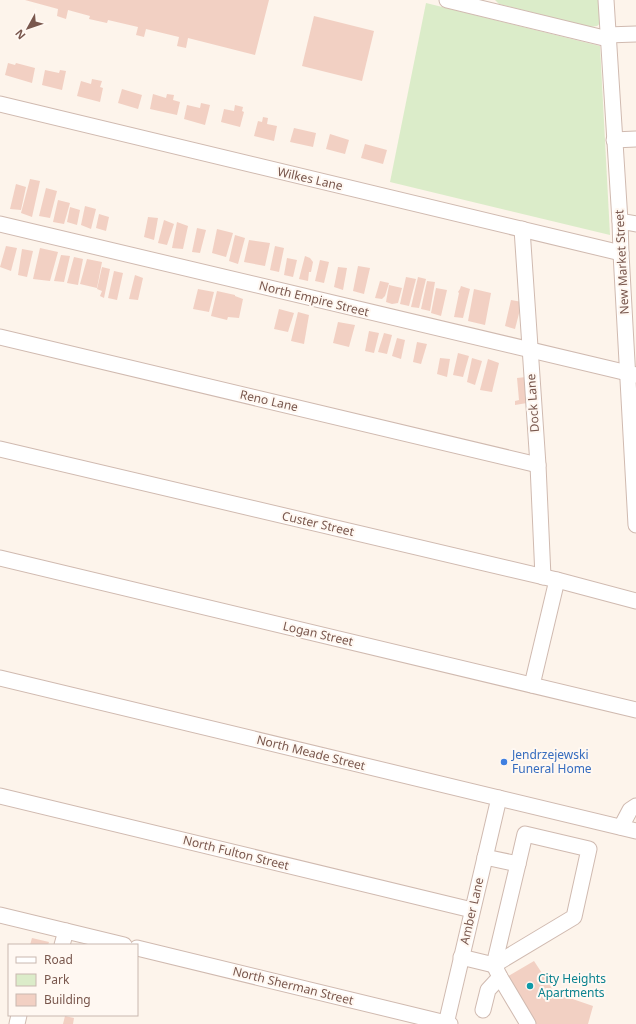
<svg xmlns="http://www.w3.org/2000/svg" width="636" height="1024" viewBox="0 0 636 1024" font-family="'Noto Sans',sans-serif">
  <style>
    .green { fill: #dbecc9 }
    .building { fill: #f2d0c3 }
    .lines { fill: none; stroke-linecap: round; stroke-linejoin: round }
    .minor-casing { stroke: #d0bab0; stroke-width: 17 }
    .minor { stroke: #fff; stroke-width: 15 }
    .shop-dot { fill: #3f7fe0; stroke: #fff8f2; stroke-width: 1.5 }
    .culture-dot { fill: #0f9aa8; stroke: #fff8f2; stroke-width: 1.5 }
    .labels { text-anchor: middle; stroke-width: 4; stroke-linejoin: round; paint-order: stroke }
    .street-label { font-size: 12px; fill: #79574d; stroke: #fff8f2 }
    .shop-label { font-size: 12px; fill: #366cbe; stroke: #fff8f2; text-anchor: start }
    .culture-label { font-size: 12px; fill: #0d838f; stroke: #fff8f2; text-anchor: start }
  </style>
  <rect width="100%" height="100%" fill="#fdf4eb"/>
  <g class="green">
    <polygon points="495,0 601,0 602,22 597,26 590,27 499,4"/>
    <polygon points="426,3 600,46 610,235 390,182"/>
  </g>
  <g class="building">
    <polygon points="25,0 269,0 255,55 188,38 186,48 177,46 179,37 146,29 144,37 136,35 138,27 108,20 107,23 89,19 90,16 68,10 66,19 57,16 58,9"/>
    <polygon points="314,16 374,31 362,81 302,66"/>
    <polygon points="8,63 15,65 16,63 35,68 32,83 5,75"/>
    <polygon points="45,70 59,73 60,70 66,71 62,90 42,85"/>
    <polygon points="92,79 102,81 100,87 103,88 100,102 77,96 81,81 91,84"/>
    <polygon points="122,89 142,95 138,109 118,103"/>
    <polygon points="153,94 166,98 167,94 174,95 173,100 180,102 177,115 150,109"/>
    <polygon points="201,103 210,105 205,125 184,119 187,105 200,108"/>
    <polygon points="235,105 243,107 242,111 244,112 240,127 221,122 224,109 234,111"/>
    <polygon points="263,117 268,118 267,124 277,126 274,141 254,136 258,121 262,122"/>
    <polygon points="294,128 316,133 313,147 290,142"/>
    <polygon points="330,134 349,140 345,154 326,149"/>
    <polygon points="365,144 387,150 383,164 361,158"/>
    <polygon points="30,179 40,181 32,217 21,213"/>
    <polygon points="16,184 26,187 21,210 10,209"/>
    <polygon points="46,188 57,191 50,218 39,216"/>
    <polygon points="58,200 70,203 64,224 53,222"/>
    <polygon points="85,206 96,209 91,229 81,225"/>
    <polygon points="70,207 80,210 77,225 67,222"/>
    <polygon points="99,214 109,217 106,231 96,228"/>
    <polygon points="148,217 158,218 154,240 144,237"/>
    <polygon points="164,220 174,224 167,245 158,243"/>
    <polygon points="177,222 188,226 183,249 172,248"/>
    <polygon points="197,228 206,230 200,253 192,252"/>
    <polygon points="217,229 233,233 226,257 212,253"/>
    <polygon points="235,235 245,238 238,264 229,261"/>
    <polygon points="249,240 270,243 265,266 244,262"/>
    <polygon points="6,246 17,248 11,271 0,267"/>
    <polygon points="275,246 284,248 279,272 270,270"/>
    <polygon points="40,248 58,252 50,281 33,279"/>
    <polygon points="22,249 33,251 27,277 18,275"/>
    <polygon points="61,255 70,256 64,282 54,281"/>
    <polygon points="305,256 310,258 313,262 311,272 309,272 308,281 299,279"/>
    <polygon points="74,257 83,259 78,285 67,283"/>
    <polygon points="287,258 297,260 293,277 284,275"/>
    <polygon points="87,259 102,262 97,288 80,284"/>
    <polygon points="320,260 329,262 324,283 315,281"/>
    <polygon points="358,266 370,268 364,294 353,291"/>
    <polygon points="102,267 110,269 104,298 100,296 102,291 97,289"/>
    <polygon points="338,267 347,268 343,290 334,287"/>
    <polygon points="114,271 123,273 117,300 108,298"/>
    <polygon points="135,275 143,278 138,300 129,299"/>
    <polygon points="406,277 416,279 409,306 400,304"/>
    <polygon points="418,277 426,279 419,308 411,307"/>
    <polygon points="380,281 389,283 385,296 382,299 375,298"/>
    <polygon points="427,281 435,282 430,311 421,309"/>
    <polygon points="389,285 402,288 398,303 392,304 386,302"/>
    <polygon points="461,286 470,289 463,318 454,317 459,293 458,292 460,289"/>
    <polygon points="436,288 447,290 441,316 431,313"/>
    <polygon points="198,289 214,292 209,312 193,309"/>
    <polygon points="474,289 491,293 485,325 468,321"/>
    <polygon points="217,291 235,295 235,296 243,299 239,318 228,317 227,320 211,316"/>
    <polygon points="511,300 522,302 515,329 505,326"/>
    <polygon points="279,309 294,313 288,332 274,329"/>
    <polygon points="298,312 309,315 304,344 291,341"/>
    <polygon points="338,322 355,325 349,347 333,343"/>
    <polygon points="369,331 379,333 374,353 365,351"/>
    <polygon points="384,333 392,335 387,354 378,352"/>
    <polygon points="397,338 405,340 401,359 392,356"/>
    <polygon points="417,342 427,344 421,364 413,362"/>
    <polygon points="458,353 469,356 463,377 453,375"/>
    <polygon points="440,358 450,359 447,377 437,374"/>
    <polygon points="472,358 482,361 475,385 467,382"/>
    <polygon points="488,359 499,363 492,392 480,390"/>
    <polygon points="526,377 527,403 515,405 515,401 519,400 517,378"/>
    <polygon points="32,938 49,942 48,945 30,945"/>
    <polygon points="534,961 555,993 593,1006 588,1024 537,1024 530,1022 505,978"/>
    <polygon points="65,1016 74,1018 73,1024 63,1024"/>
  </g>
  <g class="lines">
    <g class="minor-casing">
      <g id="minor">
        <polyline points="447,0 608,39"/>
        <polyline points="606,0 620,221 621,253 636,525"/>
        <polyline points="607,35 636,34"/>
        <polyline points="0,104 621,253"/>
        <polyline points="614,140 636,139"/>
        <polyline points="620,221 636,224"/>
        <polyline points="0,224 636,375"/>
        <polyline points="522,229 538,465 543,577"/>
        <polyline points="0,337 538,465"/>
        <polyline points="0,449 557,580 636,601"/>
        <polyline points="0,558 636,710"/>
        <polyline points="0,678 636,831"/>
        <polyline points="532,685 557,580"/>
        <polyline points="0,796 472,910"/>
        <polyline points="621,827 630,810 636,806"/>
        <polyline points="518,864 494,965 500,977 528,1024"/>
        <polyline points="0,915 124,945"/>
        <polyline points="62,945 66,931"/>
        <polyline points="137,948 450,1024"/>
        <polyline points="461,957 494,965 574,917 589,849 525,834 518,864 485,857"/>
        <polyline points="483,1010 488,990 500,977"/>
        <polyline points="17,1024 19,1015"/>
        <polyline points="446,1024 499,798"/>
      </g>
    </g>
    <use href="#minor" class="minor"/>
  </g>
  <circle class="shop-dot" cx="504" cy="762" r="4"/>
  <circle class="culture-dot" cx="530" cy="986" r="4"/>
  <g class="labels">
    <g class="street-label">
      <text transform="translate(310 179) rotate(13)" y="4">Wilkes Lane</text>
      <text transform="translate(622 262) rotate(-93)" y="4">New Market Street</text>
      <text transform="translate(314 299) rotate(14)" y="4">North Empire Street</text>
      <text transform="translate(269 401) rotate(13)" y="4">Reno Lane</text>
      <text transform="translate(533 403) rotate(-94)" y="4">Dock Lane</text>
      <text transform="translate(318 524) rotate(13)" y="4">Custer Street</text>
      <text transform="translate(318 634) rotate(13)" y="4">Logan Street</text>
      <text transform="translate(311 753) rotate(14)" y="4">North Meade Street</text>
      <text transform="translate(236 853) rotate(14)" y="4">North Fulton Street</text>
      <text transform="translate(472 911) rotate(-77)" y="4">Amber Lane</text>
      <text transform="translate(293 986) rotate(14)" y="4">North Sherman Street</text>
    </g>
    <g class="shop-label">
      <text x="512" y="759">Jendrzejewski<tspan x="512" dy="14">Funeral Home</tspan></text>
    </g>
    <g class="culture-label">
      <text x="538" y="983">City Heights<tspan x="538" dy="14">Apartments</tspan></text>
    </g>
  </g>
  <rect x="8" y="944" width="130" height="72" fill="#fff8f2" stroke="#c9b8b0"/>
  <rect x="16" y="957" width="20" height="6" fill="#ffffff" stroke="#c9b8b0"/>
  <text x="44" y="964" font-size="12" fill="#79574d">Road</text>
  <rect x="16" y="974" width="20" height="12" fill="#dbecc9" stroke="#c9b8b0"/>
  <text x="44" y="984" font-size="12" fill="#79574d">Park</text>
  <rect x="16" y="994" width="20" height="12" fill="#f2d0c3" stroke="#c9b8b0"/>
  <text x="44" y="1004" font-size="12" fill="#79574d">Building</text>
  <g transform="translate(28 28) rotate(230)" stroke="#fff8f2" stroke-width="3" paint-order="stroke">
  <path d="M0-3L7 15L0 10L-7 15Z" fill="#79574d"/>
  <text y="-6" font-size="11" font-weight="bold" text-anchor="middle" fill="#79574d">N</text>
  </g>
</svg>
